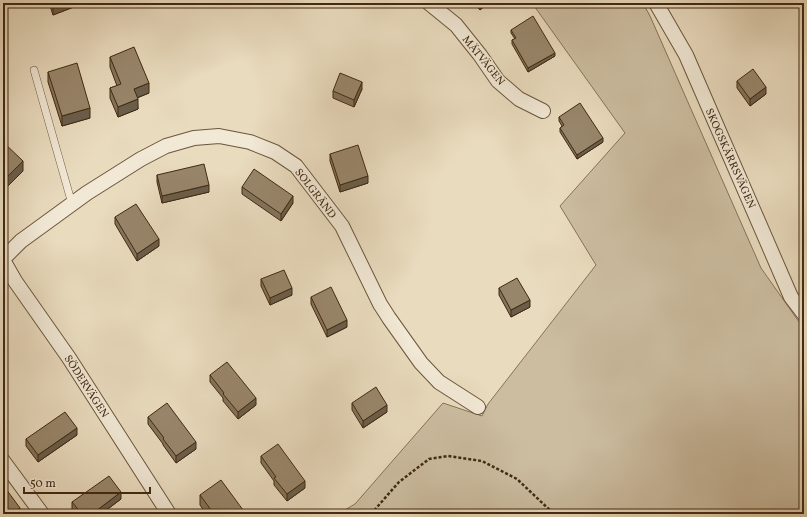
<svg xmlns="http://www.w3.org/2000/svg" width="807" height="517" viewBox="0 0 807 517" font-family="Vollkorn,serif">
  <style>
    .green { fill: #ccbda1; stroke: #867359 }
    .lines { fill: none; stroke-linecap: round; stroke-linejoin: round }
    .lane-casing { stroke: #6b563c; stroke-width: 8 }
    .street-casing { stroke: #6b563c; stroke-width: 16 }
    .path { stroke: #412911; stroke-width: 2.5; stroke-dasharray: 3 2; stroke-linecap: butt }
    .lane { stroke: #f1e8d5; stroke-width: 7 }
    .street { stroke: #f1e8d5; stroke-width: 14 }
    .wall { fill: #83735c; stroke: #412911 }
    .shaded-wall { fill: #6a5e4b; stroke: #412911 }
    .building { fill: #98866b; stroke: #412911 }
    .labels { text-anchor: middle; stroke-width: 3; stroke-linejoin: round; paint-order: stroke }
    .street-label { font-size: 11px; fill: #412911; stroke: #f1e8d5 }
  </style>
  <rect width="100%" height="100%" fill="#e9dbbe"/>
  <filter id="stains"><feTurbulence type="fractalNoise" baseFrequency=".005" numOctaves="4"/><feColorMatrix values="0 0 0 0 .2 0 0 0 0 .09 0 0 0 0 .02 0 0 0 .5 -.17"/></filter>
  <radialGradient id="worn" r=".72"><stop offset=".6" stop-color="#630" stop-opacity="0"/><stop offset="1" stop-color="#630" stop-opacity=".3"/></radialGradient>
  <polygon class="green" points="532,3 643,3 650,16 761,268 804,329 804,514 338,514 355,504 443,403 482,416 488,404 596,265 560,206 625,133"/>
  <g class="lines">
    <g class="lane-casing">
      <polyline id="lane" points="34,70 72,204"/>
    </g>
    <g class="street-casing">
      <g id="street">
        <polyline points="429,3 456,25 480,55 498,81 519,99 543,111"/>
        <polyline points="656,3 686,55 791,297 804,314"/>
        <polyline points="3,259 21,241 87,193 141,159 166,146 194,138 219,136 250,142 275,152 296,166 342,226 380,304 389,318 421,363 439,382 478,407"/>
        <polyline points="3,260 15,281 69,358 169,514"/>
        <polyline points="3,461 42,514"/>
      </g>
    </g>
    <polyline class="path" points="371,514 399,482 429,459 448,456 482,461 517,479 554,514"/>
    <use href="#lane" class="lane"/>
    <use href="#street" class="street"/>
  </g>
  <g class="wall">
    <polygon points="49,3 84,3 53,15"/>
    <polygon points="473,3 488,3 480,10"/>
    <polygon points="511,30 555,56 528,72 512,44 512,40 515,39 511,33"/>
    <polygon points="110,57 149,93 137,98 138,109 118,117 110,98 110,88 117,86 110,67"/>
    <polygon points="48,72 90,118 62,126 48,82"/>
    <polygon points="737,81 766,94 750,106 737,88"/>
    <polygon points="362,89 354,107 333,98 333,91"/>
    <polygon points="559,117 603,142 577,159 560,132 560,128 562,126 559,121"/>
    <polygon points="330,154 368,183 340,192 330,161"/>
    <polygon points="157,175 209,192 162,203 157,182"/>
    <polygon points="242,187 293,203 281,221 242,194"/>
    <polygon points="115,217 159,246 137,261 115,224"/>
    <polygon points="261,279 292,295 270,305 261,286"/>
    <polygon points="499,288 530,307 511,317 499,295"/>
    <polygon points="311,297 347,327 327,337 311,304"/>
    <polygon points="210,375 256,405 238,419 223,401 223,398 210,382"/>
    <polygon points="352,403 387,412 363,428 352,410"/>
    <polygon points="148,417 196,449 176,463 163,445 163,444 148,424"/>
    <polygon points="77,435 38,462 26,446 26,439"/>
    <polygon points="261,456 305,488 287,501 274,485 274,481 261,463"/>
    <polygon points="200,495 246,514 206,514 200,505"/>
    <polygon points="121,499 101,514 76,514 72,509 72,502"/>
  </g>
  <g class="shaded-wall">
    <polygon points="66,3 84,3 53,15 53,8"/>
    <polygon points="484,3 488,3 480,10 480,7"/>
    <polygon points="555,53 555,56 528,72 528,68"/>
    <polygon points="362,82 362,89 354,107 354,100"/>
    <polygon points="149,83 149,93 134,99 134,89"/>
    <polygon points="766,87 766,94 750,106 750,99"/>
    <polygon points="138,99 138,109 118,117 118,107"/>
    <polygon points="90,108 90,118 62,126 62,116"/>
    <polygon points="603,138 603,142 577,159 577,155"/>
    <polygon points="23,161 23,171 3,191 3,181"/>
    <polygon points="368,176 368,183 340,192 340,185"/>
    <polygon points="209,185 209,192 162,203 162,196"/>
    <polygon points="293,196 293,203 281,221 281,214"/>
    <polygon points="159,239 159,246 137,261 137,254"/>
    <polygon points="292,288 292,295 270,305 270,298"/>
    <polygon points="530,300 530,307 511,317 511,310"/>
    <polygon points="347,320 347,327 327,337 327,330"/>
    <polygon points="7,378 7,385 3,398 3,391"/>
    <polygon points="256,398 256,405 238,419 238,412"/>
    <polygon points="387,405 387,412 363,428 363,421"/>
    <polygon points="77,428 77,435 38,462 38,455"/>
    <polygon points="196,442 196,449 176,463 176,456"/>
    <polygon points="305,481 305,488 287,501 287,494"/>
    <polygon points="121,492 121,499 101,514 92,514"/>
    <polygon points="20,508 20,514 12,514"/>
  </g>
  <g class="building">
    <polygon points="52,3 66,3 53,8"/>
    <polygon points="476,3 484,3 480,7"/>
    <polygon points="533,16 555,53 528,68 512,40 516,38 511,30"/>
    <polygon points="134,47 149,83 134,89 138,99 118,107 110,88 121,84 110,57"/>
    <polygon points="77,63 90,108 62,116 48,72"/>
    <polygon points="753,69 766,87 750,99 737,81"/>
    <polygon points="340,73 362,82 354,100 333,91"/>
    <polygon points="580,103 603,138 577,155 560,128 564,125 559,117"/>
    <polygon points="3,142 23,161 3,181"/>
    <polygon points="358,145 368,176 340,185 330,154"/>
    <polygon points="204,164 209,185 162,196 157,175"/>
    <polygon points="254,169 293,196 281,214 242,187"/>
    <polygon points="136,204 159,239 137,254 115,217"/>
    <polygon points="284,270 292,288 270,298 261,279"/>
    <polygon points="517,278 530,300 511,310 499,288"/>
    <polygon points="331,287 347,320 327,330 311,297"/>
    <polygon points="227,362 256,398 238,412 223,394 224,393 210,375"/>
    <polygon points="3,377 7,378 3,391"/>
    <polygon points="376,387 387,405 363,421 352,403"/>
    <polygon points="167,403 196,442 176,456 163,439 164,438 148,417"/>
    <polygon points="65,412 77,428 38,455 26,439"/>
    <polygon points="278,444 305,481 287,494 274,478 276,477 261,456"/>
    <polygon points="109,476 121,492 92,514 82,514 72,502"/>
    <polygon points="221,480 246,514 214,514 200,495"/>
    <polygon points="3,485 20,508 12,514 3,514"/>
  </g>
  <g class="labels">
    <g class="street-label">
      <text transform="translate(484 60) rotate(51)" y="4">MÄTVÄGEN</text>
      <text transform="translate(731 158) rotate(66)" y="4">SKOGSKÄRRSVÄGEN</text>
      <text transform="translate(316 193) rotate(52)" y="4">SOLGRÄND</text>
      <text transform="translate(87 386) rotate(57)" y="4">SÖDERVÄGEN</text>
    </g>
  </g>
  <rect width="807" height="517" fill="none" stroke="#e9dbbe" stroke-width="16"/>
  <rect x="4" y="4" width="799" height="509" fill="none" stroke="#412911" stroke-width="2"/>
  <rect x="8" y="8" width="791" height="501" fill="none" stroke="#412911"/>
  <path d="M24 487v6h126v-6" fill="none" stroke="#412911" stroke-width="2"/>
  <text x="30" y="487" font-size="12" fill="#412911" stroke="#f1e8d5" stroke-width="3" paint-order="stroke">50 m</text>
  <rect width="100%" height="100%" filter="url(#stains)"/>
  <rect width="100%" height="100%" fill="url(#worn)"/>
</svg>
